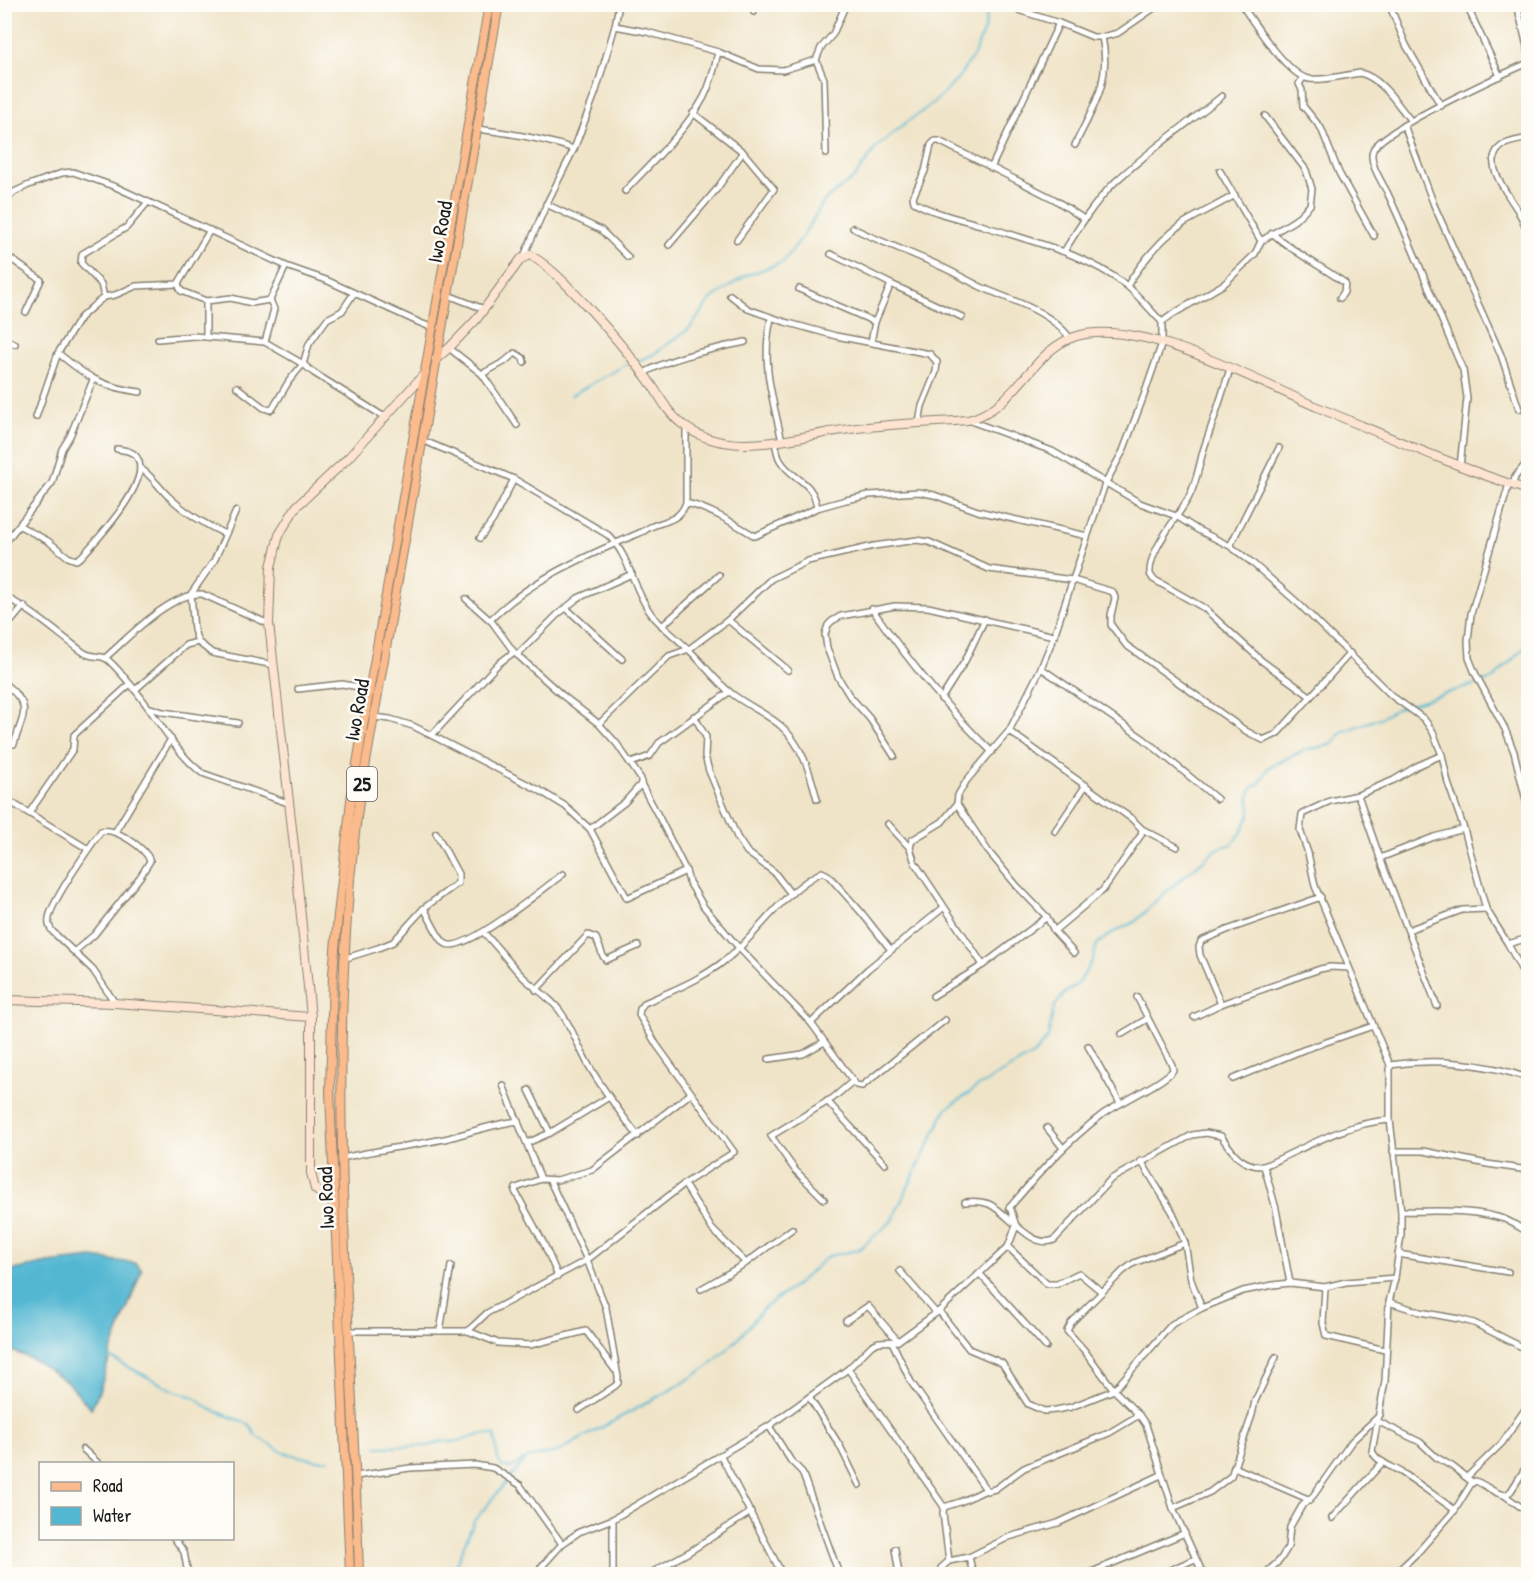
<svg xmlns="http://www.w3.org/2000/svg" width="1533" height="1579" viewBox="0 0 1533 1579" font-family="'Patrick Hand',sans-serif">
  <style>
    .water { fill: #53b7d2; stroke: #386a77; stroke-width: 1.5 }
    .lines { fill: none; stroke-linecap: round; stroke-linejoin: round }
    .stream { stroke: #53b7d2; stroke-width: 2 }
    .street-casing { stroke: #868072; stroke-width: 8 }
    .secondary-casing { stroke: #868072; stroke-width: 10 }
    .primary-casing { stroke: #868072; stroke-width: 10 }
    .street { stroke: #fff; stroke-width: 5 }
    .secondary { stroke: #fde4d1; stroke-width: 8 }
    .primary { stroke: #fbbb8c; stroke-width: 8 }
    .labels { text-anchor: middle; stroke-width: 5; stroke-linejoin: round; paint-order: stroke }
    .shield { fill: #fdfcf7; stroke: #605f5e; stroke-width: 1.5 }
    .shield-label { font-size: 20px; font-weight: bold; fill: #1c1c1c }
    .street-label { font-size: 21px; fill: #1c1c1c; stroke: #fdfcf7 }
  </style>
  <rect width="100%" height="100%" fill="#fdfcf7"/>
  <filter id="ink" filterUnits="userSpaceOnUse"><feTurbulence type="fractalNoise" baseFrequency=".0167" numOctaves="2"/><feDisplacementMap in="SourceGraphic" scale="12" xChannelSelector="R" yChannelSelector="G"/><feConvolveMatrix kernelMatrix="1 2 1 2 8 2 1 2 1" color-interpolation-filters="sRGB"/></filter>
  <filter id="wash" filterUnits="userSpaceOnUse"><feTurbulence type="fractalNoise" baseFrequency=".008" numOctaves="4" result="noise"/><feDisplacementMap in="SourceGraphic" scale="24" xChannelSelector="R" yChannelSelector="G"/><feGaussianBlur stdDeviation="1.35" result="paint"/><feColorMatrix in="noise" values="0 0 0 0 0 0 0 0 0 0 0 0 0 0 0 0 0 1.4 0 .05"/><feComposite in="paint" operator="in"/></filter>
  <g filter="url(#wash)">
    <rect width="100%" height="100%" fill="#f0e4c8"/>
    <polygon class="water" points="92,1258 135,1263 142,1270 113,1346 100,1389 91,1409 68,1382 34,1360 5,1348 4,1272 48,1263"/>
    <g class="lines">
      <g class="stream">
        <polyline points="638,361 654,354 690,328 711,299 745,276 783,262 802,237 825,200 854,178 876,148 903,125 932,104 956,81 974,55 985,27 988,4"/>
        <polyline points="570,396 629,363"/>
        <polyline points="109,1357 173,1390 194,1397 210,1409 249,1424 255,1435 284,1453 316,1460 329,1460"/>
        <polyline points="377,1447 428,1446 443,1441 454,1442 484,1434 495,1435 497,1456 501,1466 511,1468 523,1460"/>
        <polyline points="452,1574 474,1521 527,1458 557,1452 683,1383 710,1365 737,1340 764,1308 795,1286 828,1256 858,1250 891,1222 946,1109 979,1086 1033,1055 1048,1038 1054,1007 1065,993 1079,983 1093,959 1097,944 1112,933 1136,921 1162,895 1217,849 1232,844 1241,833 1250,814 1249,796 1252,788 1260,783 1268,768 1304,750 1331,745 1342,732 1380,718 1398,708 1493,679 1528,644"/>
      </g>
    </g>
  </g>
  <g filter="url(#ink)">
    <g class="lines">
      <g class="street-casing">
        <g id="street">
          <polyline points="849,4 875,4"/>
          <polyline points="999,4 1059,23 1093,37 1102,37 1118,33 1160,4"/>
          <path d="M1241,4C1253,22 1289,77 1309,79C1325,81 1344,75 1360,73C1382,78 1397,104 1411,121"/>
          <polyline points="1389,4 1406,45 1441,106"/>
          <polyline points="1466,4 1500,76"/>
          <polyline points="1517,4 1528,51"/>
          <polyline points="754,12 756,4"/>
          <polyline points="615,26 647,32 718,52 759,69 783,70 816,60 821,48 833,34 846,4"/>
          <polyline points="816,60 824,79 826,154"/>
          <polyline points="1303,78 1299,84 1302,90 1303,106 1321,128 1339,173 1374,236"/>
          <polyline points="693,113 743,152 774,189 737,240"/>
          <polyline points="1404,125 1434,205 1501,355 1519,409"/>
          <path d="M477,129C511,133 542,138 574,149"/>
          <path d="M1528,138C1521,140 1512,141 1505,144C1477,159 1509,195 1518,211C1522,218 1525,225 1528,233"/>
          <path d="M1075,145C1093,107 1112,81 1102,37"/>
          <polyline points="991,168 1059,23"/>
          <polyline points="1220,171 1261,241"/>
          <path d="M625,191C652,162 685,132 704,97C711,83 715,67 718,52"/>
          <polyline points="4,203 14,192 29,185 62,173 73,172 116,187 286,266 326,280 418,322 433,328"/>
          <polyline points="546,204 601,230 628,257"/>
          <path d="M1084,219L1054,199L939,141H935L931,145L925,171L913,197L914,202C935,214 961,219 984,226C1033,242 1085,253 1127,286C1139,296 1150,310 1162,322"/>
          <path d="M853,228C882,243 913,253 942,267C955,273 967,280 979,286C1011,301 1048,309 1070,338"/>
          <path d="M1272,233C1294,253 1321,266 1345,283L1344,292L1340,298"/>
          <polyline points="669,245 716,190 743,152"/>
          <path d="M1065,250C1079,227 1094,203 1114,183C1148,151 1186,125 1222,96"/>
          <polyline points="4,254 41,280 26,312"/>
          <polyline points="831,254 891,284 962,317"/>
          <polyline points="524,256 548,201 574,149 596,91 615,26 619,4"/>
          <polyline points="178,284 181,291 206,301"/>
          <path d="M1127,286C1142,262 1160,239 1184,223C1201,213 1218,205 1235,195"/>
          <polyline points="799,289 875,322"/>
          <polyline points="448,295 484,309"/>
          <polyline points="730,295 748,309 785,322 836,336 930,354 937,362 936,372 922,406 919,423"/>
          <polyline points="104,297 101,284 81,263 82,254 127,227 148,202"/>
          <path d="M771,318C761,364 772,396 782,441"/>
          <polyline points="206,337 206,301 231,298 252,303 270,300"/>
          <polyline points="4,339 15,344"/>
          <polyline points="158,339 194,336 265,342 303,364 314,373 386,418"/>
          <polyline points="265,342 274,309 270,300 286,266"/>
          <polyline points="871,342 875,322 891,284"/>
          <polyline points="449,348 482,374 517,425"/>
          <path d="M58,353C87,377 102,387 140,392"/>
          <path d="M1230,369C1222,395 1213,422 1204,448C1199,465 1197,481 1189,497C1178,517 1148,551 1150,574L1153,579L1204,608L1262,661L1310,696"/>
          <path d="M644,373C675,356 710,350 745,342"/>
          <polyline points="482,374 504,362 515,353 523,358 524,362"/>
          <polyline points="237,387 264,408 270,410 273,408 289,381 303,364 309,344 327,319 342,311 354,293"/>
          <polyline points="36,417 58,353 80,318 92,307 104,297 115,295 136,286 178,284 210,230"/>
          <polyline points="968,420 1052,451 1140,503 1176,516 1198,530 1230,546 1250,561 1299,604 1392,696 1424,719 1433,732 1442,755 1448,783 1464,829 1486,909 1508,944 1528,982"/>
          <path d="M422,440L514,479L608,535C631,557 633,591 652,615C663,628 677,638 689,650C703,663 715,681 731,693C746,705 766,713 781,726C802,745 810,772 817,799"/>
          <path d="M775,441C776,447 777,455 780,460C792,481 813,479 817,508"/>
          <path d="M1460,467L1467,398L1463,370C1437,311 1415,251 1387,192C1382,182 1368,162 1373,150C1381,130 1503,74 1528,63"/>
          <path d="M140,468C151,475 157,485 166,494C183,511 204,524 225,534"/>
          <polyline points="1509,484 1471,614 1468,641 1469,658 1475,673 1505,729 1514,752 1528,808"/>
          <polyline points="1513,485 1515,477 1528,461"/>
          <path d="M686,503C711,509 733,523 755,536L817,508L846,500L869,495L919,492L934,495L978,511L1087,536"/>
          <polyline points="236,511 214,561 191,594 194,630 198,642 212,653 274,665"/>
          <path d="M20,526L48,541L68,557L76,560L81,557C96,541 157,477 135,455C130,450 123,450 117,449"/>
          <polyline points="480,538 493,520 514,479"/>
          <polyline points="4,544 52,483 62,449 70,436 93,380"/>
          <polyline points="1230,546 1279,448"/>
          <path d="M4,596C33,611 57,633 83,652C91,658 97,655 105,658C110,660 126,679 130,684C155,712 172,750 202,773L288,803"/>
          <polyline points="466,599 492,622 514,652 562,695 599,724 617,744 641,779 641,784 660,819 686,871 689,882 704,907 739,948 811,1023 856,1085 862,1086 945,1020"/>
          <polyline points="566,608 622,659"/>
          <path d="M872,609C908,660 947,709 992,752"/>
          <path d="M490,620C535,576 587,556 644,531C658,519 677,526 686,503V428"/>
          <polyline points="728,620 788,670"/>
          <polyline points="662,626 719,575"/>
          <polyline points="4,630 24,606"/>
          <polyline points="517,655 557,615 578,598 632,574"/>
          <path d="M105,658C128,638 171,592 202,594L269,624"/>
          <polyline points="1041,668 1144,739 1217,799"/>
          <path d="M4,683C33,707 24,711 14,744"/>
          <polyline points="298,689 342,684 370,689"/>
          <polyline points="135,690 186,645 198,642"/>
          <polyline points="941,699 965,661 985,619"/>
          <polyline points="151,708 163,712 238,723"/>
          <polyline points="694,716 706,737 705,756 709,771 737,837 747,852 774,872 791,894"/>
          <polyline points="374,717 390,719 413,726 539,790 565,806 590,829 627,898 686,871"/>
          <polyline points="599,724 669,656 689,649 728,620 771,579 808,561 874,546 917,540 929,542 989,569 1073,580 1113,592 1115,598 1111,615 1111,625 1126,645 1246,731 1263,740 1277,734 1350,653"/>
          <polyline points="1009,731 1132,819 1142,829 1141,835 1103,890 1054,931"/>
          <polyline points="432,735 498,664 514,652"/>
          <path d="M1442,755L1417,766L1394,780L1358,795L1330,801L1302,814L1300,830L1308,853L1315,886L1390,1065V1120L1401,1211V1235L1395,1278L1389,1302L1385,1381L1372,1451C1377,1462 1391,1466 1401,1472C1420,1484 1437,1498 1455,1510"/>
          <polyline points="894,756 870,719 849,695 838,677 827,648 825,634 828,625 832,621 841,616 895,606 928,607 1054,636"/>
          <polyline points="631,763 650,756 659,743 729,692"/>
          <polyline points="1358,795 1380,858 1437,1006"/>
          <polyline points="4,798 88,849"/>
          <polyline points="957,804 988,851 1017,886 1047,917 1054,931 1074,953"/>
          <polyline points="29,813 73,749 74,735 130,684"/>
          <polyline points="888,824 910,848"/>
          <polyline points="590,829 625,802 641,784"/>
          <polyline points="1142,829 1177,847"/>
          <polyline points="1055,831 1086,785"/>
          <polyline points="115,832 171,739"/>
          <polyline points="1380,858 1434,837 1464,829"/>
          <path d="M424,908C429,917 438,939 446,944C464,954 546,887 563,874"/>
          <polyline points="1408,930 1462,910 1486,909"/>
          <path d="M483,932C496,945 507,960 520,974C532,987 549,996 560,1011C572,1027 578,1046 588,1064C602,1089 620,1112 638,1136"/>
          <polyline points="1508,944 1528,938"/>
          <path d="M75,951L94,935L140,877L150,861C146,848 115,827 101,831C89,848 52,900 49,918C48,924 49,927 53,932L93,970L115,1003"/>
          <polyline points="343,959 378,948 393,942 424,908 458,883 458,874 436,833"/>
          <polyline points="983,965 915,863 910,848 912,840 942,822 957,804 958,795 967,780 1009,731 1041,668 1054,636 1105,484 1123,451 1143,398 1162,343 1162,322 1173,314 1224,284 1255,254 1261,241 1295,220 1310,205 1312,189 1306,170 1265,116"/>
          <polyline points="536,990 588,935 596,938 603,956 606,960 638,946"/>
          <polyline points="933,996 983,965 1047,917"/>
          <polyline points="1221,1004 1200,955 1199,947 1201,941 1227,930 1321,897"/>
          <polyline points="1194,1017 1221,1004 1320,969 1330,967 1349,968"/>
          <polyline points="811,1023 868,969 943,908"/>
          <polyline points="1122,1034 1147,1019"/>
          <polyline points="1088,1046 1120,1103"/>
          <polyline points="769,1059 803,1054 824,1042"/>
          <path d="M1390,1065C1436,1058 1485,1063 1528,1078"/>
          <polyline points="1233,1079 1303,1050 1373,1026"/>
          <polyline points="503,1085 541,1179"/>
          <polyline points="529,1090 550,1133"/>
          <polyline points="827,1101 885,1164"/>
          <polyline points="1047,1128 1063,1148"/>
          <polyline points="527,1143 550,1133 609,1097"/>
          <polyline points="1393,1151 1424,1151 1487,1164 1528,1170"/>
          <path d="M342,1158C376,1150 410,1146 444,1139C469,1133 493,1124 518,1121"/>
          <polyline points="1141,1161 1173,1213 1185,1243 1191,1280 1202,1308"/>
          <polyline points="1264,1166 1276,1209 1290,1283"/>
          <polyline points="550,1181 587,1260 606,1308 618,1377 618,1383 615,1386 579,1410"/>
          <polyline points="684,1184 712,1229 746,1263 701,1289"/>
          <polyline points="824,1199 795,1170 771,1136 833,1098 853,1081"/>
          <path d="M965,1202C973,1201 981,1201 989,1204C1008,1212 1031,1250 1054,1240L1111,1179L1192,1135L1206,1133L1221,1136C1233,1153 1242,1167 1264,1166C1305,1148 1344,1123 1390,1120"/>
          <path d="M1009,1208C1038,1174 1067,1141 1103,1114C1119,1103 1165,1082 1173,1070L1172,1065L1137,997"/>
          <path d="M1401,1211C1434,1212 1471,1208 1504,1219C1512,1222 1520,1228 1528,1232"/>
          <polyline points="1185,1243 1134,1263 1123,1271 1071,1323 1067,1331 1084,1350 1114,1390 1139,1415 1146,1425 1173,1508 1203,1574"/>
          <polyline points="1008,1247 1047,1284 1057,1284 1079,1273 1102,1292"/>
          <polyline points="1398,1254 1508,1272"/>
          <polyline points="746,1263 792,1229"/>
          <polyline points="900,1271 936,1313"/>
          <polyline points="979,1273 1046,1347"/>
          <polyline points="558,1276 544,1244 515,1191 516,1188 541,1179 557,1180 592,1170 690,1094"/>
          <polyline points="1325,1287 1323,1323 1326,1336 1385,1350"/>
          <polyline points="1389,1302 1420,1312 1459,1319 1474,1323 1528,1350"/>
          <polyline points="939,1311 969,1349 1002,1363 1028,1404 1044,1411 1056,1410 1071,1407 1114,1390 1172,1324 1202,1308 1243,1291 1273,1285 1290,1283 1325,1287 1346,1282 1395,1278"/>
          <polyline points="846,1321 868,1306 898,1341"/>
          <polyline points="348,1331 468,1331 498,1343 530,1345 586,1331 615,1370"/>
          <polyline points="440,1331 451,1266"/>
          <path d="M468,1331L487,1313L587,1260L684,1184L734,1152L656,1044L639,1015L640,1009L644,1003C677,989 710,976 737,950C764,925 787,889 822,872L828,875L861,912L891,950"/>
          <polyline points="892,1342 911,1382 987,1491 995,1489 1024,1468 1109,1433 1139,1415"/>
          <polyline points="848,1369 944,1507 960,1502 986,1490"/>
          <polyline points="809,1397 840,1446 859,1485"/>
          <polyline points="1379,1422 1420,1442 1436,1457 1453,1467 1472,1482"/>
          <polyline points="769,1426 791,1461 802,1472 839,1574"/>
          <polyline points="83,1449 99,1464"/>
          <polyline points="721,1456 782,1574"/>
          <polyline points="1234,1467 1310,1500"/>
          <polyline points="356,1476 410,1468 475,1465 493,1468 520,1485 562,1544"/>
          <polyline points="1467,1477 1502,1443 1528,1405"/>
          <polyline points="1504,1495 1528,1512"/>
          <polyline points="944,1507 943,1513 949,1561"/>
          <polyline points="1173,1508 1210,1492 1231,1476 1252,1415 1255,1401 1276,1357"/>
          <polyline points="1332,1518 1383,1462"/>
          <polyline points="174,1538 184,1552 188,1574"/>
          <polyline points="895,1549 899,1574"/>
          <polyline points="969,1557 973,1574"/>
          <polyline points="535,1574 562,1544 579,1532 613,1519 769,1426 848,1369 872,1345 879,1342 898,1341 939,1311 1008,1247 1016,1226 1010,1207"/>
          <polyline points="613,1574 613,1519"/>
          <polyline points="649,1574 689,1552 751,1512"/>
          <polyline points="940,1574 941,1568 949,1561 969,1557 1009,1537 1058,1523 1161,1475"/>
          <polyline points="1087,1574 1185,1533"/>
          <polyline points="1161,1574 1195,1559"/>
          <polyline points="1265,1574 1280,1560 1288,1547 1290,1527 1303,1504 1313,1496 1352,1441 1380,1415"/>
          <path d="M1395,1574L1418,1552L1455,1510L1471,1484L1475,1481C1486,1484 1494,1495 1506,1495L1511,1491L1528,1464"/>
        </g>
      </g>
      <g class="secondary-casing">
        <g id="secondary">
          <path d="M436,359L449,348L476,320L521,259L530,255C551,267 568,286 584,303C609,330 633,358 654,388C662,401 670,415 682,424C728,462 798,435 850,429C889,424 929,423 968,420C1018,407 1033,348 1077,336C1143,318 1256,381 1317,407C1387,436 1456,467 1528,490"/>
          <polyline points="4,1000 115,1003 311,1017"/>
          <polyline points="333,1204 315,1189 311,1173 311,1017 294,846 269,624 271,567 279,535 296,507 348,458 425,373"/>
        </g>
      </g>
      <g class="primary-casing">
        <g id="primary">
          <polyline points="350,1574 330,1092 333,974 338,915 351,800 364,721 489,4"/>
          <path d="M359,1574C352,1317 323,1059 359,802L499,4"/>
        </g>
      </g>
      <use href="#street" class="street"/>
      <use href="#secondary" class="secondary"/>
      <use href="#primary" class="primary"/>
    </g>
  </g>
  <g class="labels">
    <rect class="shield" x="347" y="767" width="30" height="34" rx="4.5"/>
    <g class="shield-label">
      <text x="362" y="791">25</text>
    </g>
    <g class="street-label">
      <text transform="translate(440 232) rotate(-80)" y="7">Iwo Road</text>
      <text transform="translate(357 710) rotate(-80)" y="7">Iwo Road</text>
      <text transform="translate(326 1198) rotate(-92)" y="7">Iwo Road</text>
    </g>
  </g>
  <rect width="1533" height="1579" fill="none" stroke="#fdfcf7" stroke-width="24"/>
  <rect x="39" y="1462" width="195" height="78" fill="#fdfcf7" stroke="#a3a29f" stroke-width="1.5"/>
  <rect x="51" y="1482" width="30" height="9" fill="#fbbb8c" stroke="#a3a29f" stroke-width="1.5"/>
  <text x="93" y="1492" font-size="18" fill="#1c1c1c">Road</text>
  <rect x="51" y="1507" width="30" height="18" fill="#53b7d2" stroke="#a3a29f" stroke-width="1.5"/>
  <text x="93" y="1522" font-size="18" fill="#1c1c1c">Water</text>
</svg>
